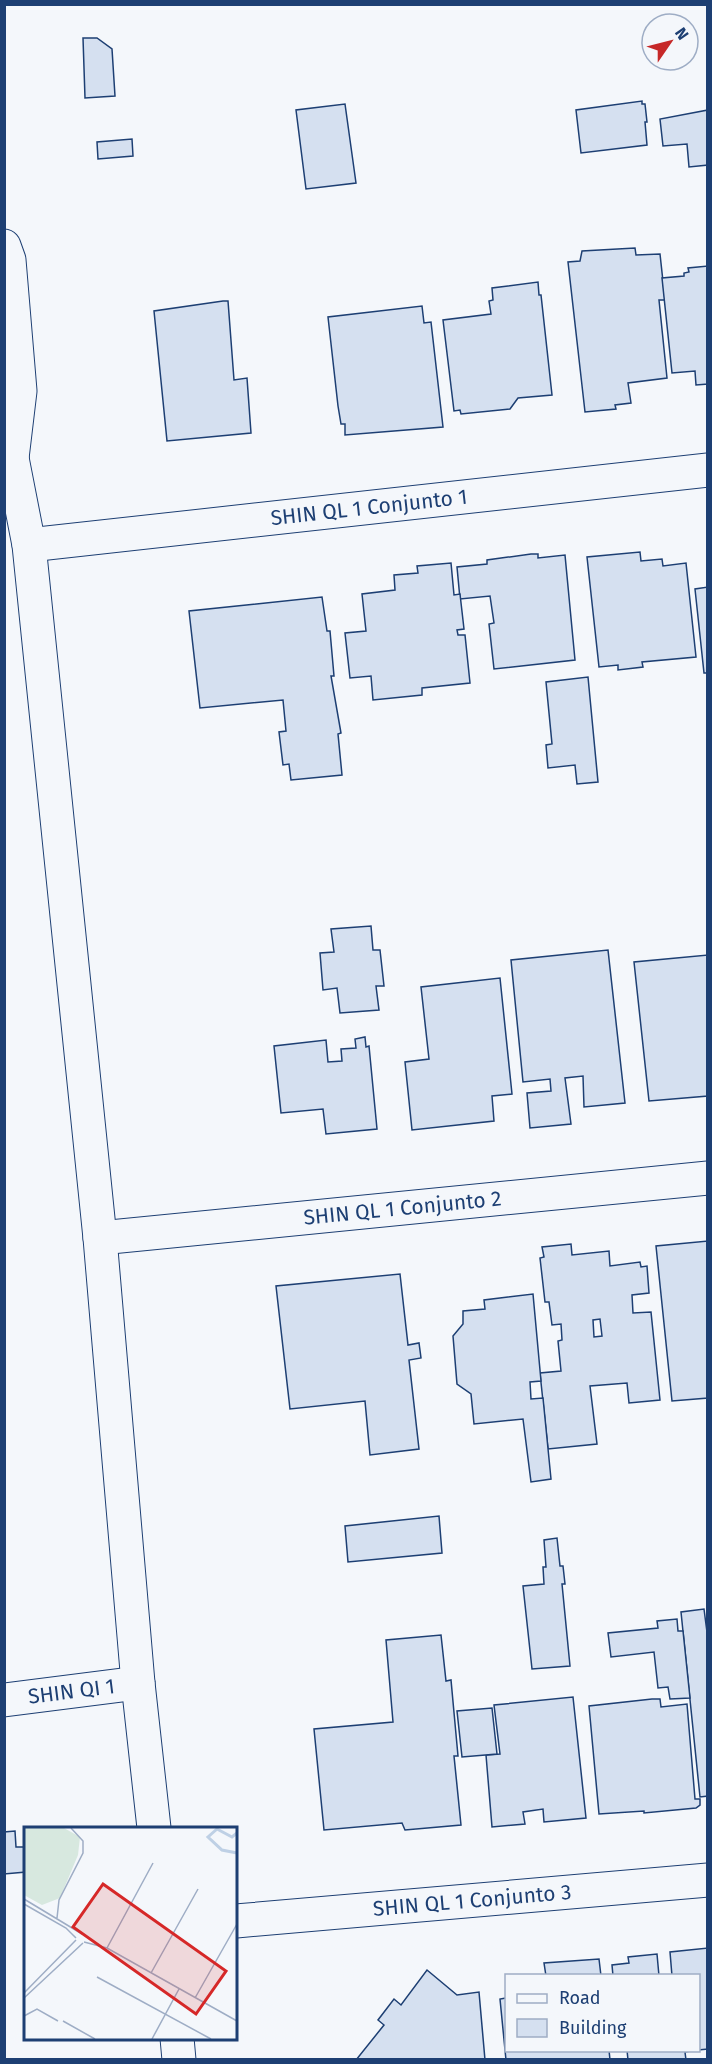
<svg xmlns="http://www.w3.org/2000/svg" width="712" height="2064" viewBox="0 0 712 2064" font-family="'Fira Sans',sans-serif">
  <style>
    .building { fill: #d5e0f0; stroke: #1d3f73; stroke-width: 1.5; fill-rule: evenodd }
    .lines { fill: none; stroke-linecap: round; stroke-linejoin: round }
    .minor-casing { stroke: #1d3f73; stroke-width: 35 }
    .tertiary-casing { stroke: #1d3f73; stroke-width: 35 }
    .minor { stroke: #f4f7fb; stroke-width: 33 }
    .tertiary { stroke: #f4f7fb; stroke-width: 33 }
    .labels { text-anchor: middle; stroke-width: 4.5; stroke-linejoin: round; paint-order: stroke }
    .street-label { font-size: 21px; fill: #1d3f73; stroke: #f4f7fb }
    .inset-river { fill: none; stroke: #bed0e5; stroke-width: 3 }
    .inset-road { fill: none; stroke: #9eadc5; stroke-width: 1.5 }
    .view { fill: #d62828; fill-opacity: 0.15; stroke: #d62828; stroke-width: 3 }
    .inset-edge { fill: none; stroke: #1d3f73; stroke-width: 3 }
  </style>
  <rect width="100%" height="100%" fill="#f4f7fb"/>
  <g class="building">
    <polygon points="83,38 97,38 112,49 115,96 85,98"/>
    <polygon points="642,101 642,104 645,104 647,122 645,122 647,145 581,153 576,110"/>
    <polygon points="345,104 356,183 306,189 296,110"/>
    <polygon points="708,110 708,165 689,167 687,144 663,146 660,119"/>
    <polygon points="132,139 133,156 98,159 97,142"/>
    <polygon points="635,248 636,255 660,254 665,300 659,300 667,378 628,383 631,403 615,405 616,409 585,412 568,262 580,261 582,251"/>
    <polygon points="708,266 708,384 696,385 695,371 672,373 662,278 684,276 684,273 689,272 688,268"/>
    <polygon points="538,282 539,295 541,295 552,395 518,398 510,409 461,414 460,410 454,411 443,320 491,314 489,301 493,300 492,288"/>
    <polygon points="223,301 228,301 234,380 247,378 251,433 167,441 154,311"/>
    <polygon points="422,306 424,323 431,322 443,427 345,435 345,424 341,424 338,406 328,317"/>
    <polygon points="640,552 641,561 662,559 663,566 686,563 696,657 642,662 643,667 618,670 618,665 599,667 587,557"/>
    <polygon points="531,554 538,554 538,558 565,555 575,660 494,669 489,624 494,623 490,596 460,599 457,567 487,564 487,560"/>
    <polygon points="451,563 454,595 460,594 464,629 457,630 458,635 465,635 470,683 422,688 422,695 373,700 371,676 350,678 345,633 366,631 362,594 395,590 394,575 418,573 417,566"/>
    <polygon points="708,587 708,673 704,673 695,589"/>
    <polygon points="322,597 327,631 330,631 334,676 331,676 341,733 338,734 342,775 291,780 289,764 283,765 279,732 286,731 283,700 200,708 189,611"/>
    <polygon points="588,677 598,782 577,784 575,765 548,768 546,745 552,744 546,682"/>
    <polygon points="371,926 373,950 380,950 384,986 376,986 379,1010 340,1013 337,988 323,990 320,953 334,952 331,929"/>
    <polygon points="608,950 625,1103 584,1107 583,1076 565,1078 571,1124 530,1128 527,1093 551,1091 550,1079 523,1082 511,960"/>
    <polygon points="708,955 708,1096 649,1101 634,962"/>
    <polygon points="500,978 512,1094 492,1096 494,1121 412,1130 405,1062 429,1059 421,987"/>
    <polygon points="365,1037 366,1047 369,1046 377,1129 326,1134 323,1109 281,1113 274,1046 326,1040 328,1062 342,1061 341,1049 356,1048 355,1039"/>
    <polygon points="708,1241 708,1398 672,1401 656,1246"/>
    <path d="M571,1244L572,1255L609,1251L610,1266L640,1262L641,1267L647,1266L649,1293L632,1295L633,1313L651,1312L660,1400L629,1403L627,1383L590,1386L597,1444L548,1449L540,1373L561,1371L558,1341L562,1340L561,1324L552,1325L549,1302H545L540,1258L544,1257L542,1247ZM600,1319L602,1336L594,1337L593,1320Z"/>
    <polygon points="400,1274 408,1345 419,1343 421,1358 409,1360 419,1449 370,1455 365,1401 290,1409 276,1286"/>
    <polygon points="533,1294 541,1381 530,1382 531,1399 543,1398 551,1479 531,1482 523,1419 474,1424 471,1394 457,1384 453,1336 463,1324 463,1311 485,1309 484,1300"/>
    <polygon points="439,1516 442,1553 348,1562 345,1526"/>
    <polygon points="557,1538 560,1566 563,1566 565,1584 562,1584 570,1666 532,1669 523,1586 544,1584 543,1567 546,1567 544,1540"/>
    <polygon points="704,1609 708,1640 708,1796 700,1797 681,1612"/>
    <polygon points="677,1619 678,1631 683,1631 690,1698 670,1699 668,1687 658,1688 654,1652 611,1657 608,1633 658,1628 657,1621"/>
    <polygon points="441,1635 446,1681 451,1680 458,1756 454,1756 461,1825 405,1830 402,1823 324,1830 314,1729 393,1722 386,1640"/>
    <polygon points="573,1697 586,1818 544,1822 543,1809 523,1812 525,1824 492,1827 486,1755 500,1754 494,1705"/>
    <polygon points="652,1699 660,1699 661,1707 687,1704 695,1799 700,1799 700,1805 696,1808 644,1813 644,1811 599,1814 589,1706"/>
    <polygon points="492,1708 497,1754 462,1757 457,1711"/>
    <polygon points="15,1831 16,1847 26,1847 26,1872 4,1874 4,1832"/>
    <polygon points="708,1948 708,2049 698,2050 698,1976 672,1976 670,1952"/>
    <polygon points="657,1954 659,1976 613,1976 612,1965 629,1963 628,1957"/>
    <polygon points="599,1959 601,1976 546,1976 544,1963"/>
    <polygon points="427,1970 457,1995 479,1992 485,2060 356,2060 384,2025 378,2020 394,1999 401,2005"/>
    <polygon points="506,1998 506,2050 609,2050 610,2060 506,2060 500,1999"/>
    <polygon points="627,2050 696,2050 685,2052 686,2060 628,2060"/>
  </g>
  <g class="lines">
    <g class="minor-casing">
      <g id="minor">
        <path id="s1" d="M29,545L708,470"/>
        <path id="s2" d="M100,1238L708,1178"/>
        <path id="s3" d="M4,1700L138,1683"/>
        <path id="s4" d="M236,1921L708,1880"/>
      </g>
    </g>
    <g class="tertiary-casing">
      <g id="tertiary">
        <polyline points="4,246 9,260 20,391 12,458"/>
        <polyline points="4,432 12,458 29,545 100,1238 138,1683 154,1828"/>
        <polyline points="177,2038 179,2060"/>
      </g>
    </g>
    <use href="#minor" class="minor"/>
    <use href="#tertiary" class="tertiary"/>
  </g>
  <g class="labels">
    <g class="street-label">
      <text dy="7" stroke="none"><textPath href="#s1" startOffset="342">SHIN QL 1 Conjunto 1</textPath></text>
      <text dy="7" stroke="none"><textPath href="#s2" startOffset="304">SHIN QL 1 Conjunto 2</textPath></text>
      <text dy="7" stroke="none"><textPath href="#s3" startOffset="68">SHIN QI 1</textPath></text>
      <text dy="7" stroke="none"><textPath href="#s4" startOffset="237">SHIN QL 1 Conjunto 3</textPath></text>
    </g>
  </g>
  <g transform="translate(24 1827)">
    <rect width="213" height="213" fill="#f4f7fb"/>
    <path d="M0,1H40L56,10L54,28L36,71L18,78L0,68Z" fill="#d7e8df"/>
    <path class="inset-river" d="M213,6L208,10L193,2L184,10L198,23L213,26"/>
    <path class="inset-road" d="M0,72L58,107M0,77L42,101L52,111M33,91L35,73L59,26V14L47,1M60,115L83,121L213,194M83,121L129,36M127,146L174,62M73,150L187,212M0,166L52,113M0,171L59,116M171,171L213,97M0,189L13,182L34,194M39,194L71,212M128,212L155,162"/>
    <path class="view" d="M79,57L202,144L172,187L49,100Z"/>
    <rect width="213" height="213" class="inset-edge"/>
  </g>
  <rect width="712" height="2064" fill="none" stroke="#1d3f73" stroke-width="12"/>
  <rect x="505" y="1974" width="195" height="78" fill="#f4f7fb" stroke="#9eadc5" stroke-width="1.5"/>
  <rect x="517" y="1994" width="30" height="9" fill="#f4f7fb" stroke="#9eadc5" stroke-width="1.5"/>
  <text x="559" y="2004" font-size="18" fill="#1d3f73">Road</text>
  <rect x="517" y="2019" width="30" height="18" fill="#d5e0f0" stroke="#9eadc5" stroke-width="1.5"/>
  <text x="559" y="2034" font-size="18" fill="#1d3f73">Building</text>
  <g transform="translate(670 42) rotate(55)"><circle r="28" fill="#f4f7fb" stroke="#9eadc5" stroke-width="1.5"/>
  <path d="M0-4.5L10 22L0 15L-10 22Z" fill="#c62828"/>
  <text y="-9" font-size="16" font-weight="bold" text-anchor="middle" fill="#1d3f73">N</text>
  </g>
</svg>
